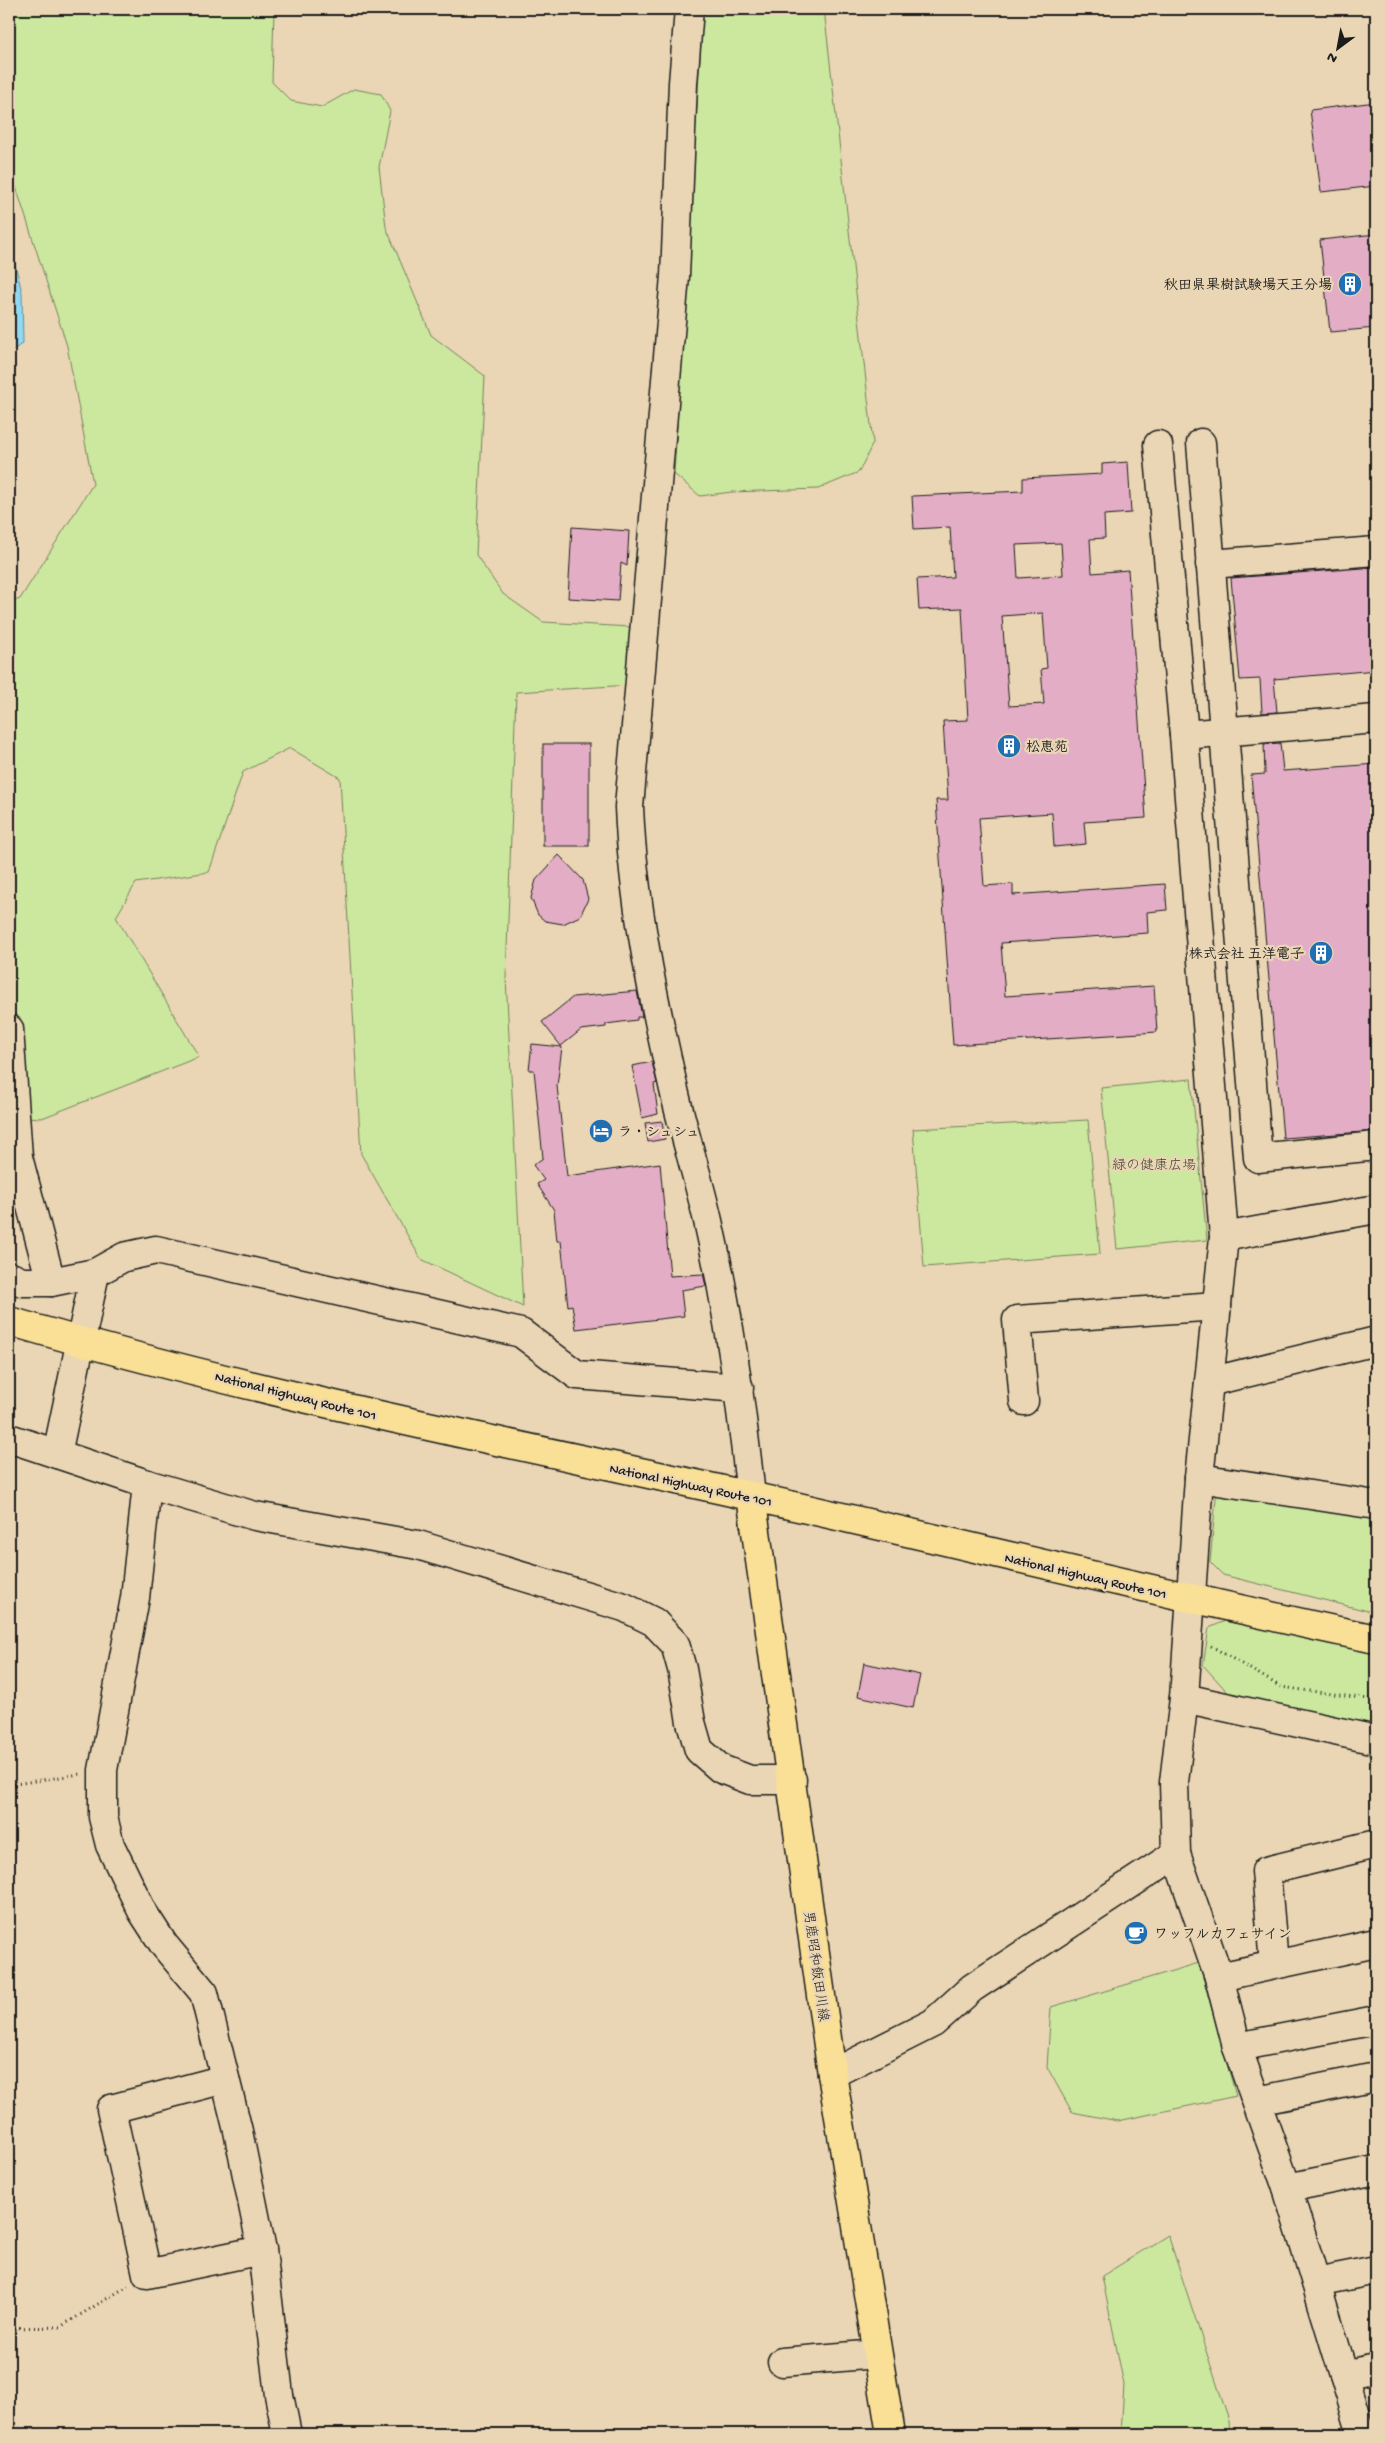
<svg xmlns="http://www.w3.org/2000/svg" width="1385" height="2443" viewBox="0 0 1385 2443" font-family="'Gochi Hand','Klee One',sans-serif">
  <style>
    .green { fill: #cce79e; stroke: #74825d }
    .water { fill: #91d8f3; stroke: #628d9d }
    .building { fill: #e3adc6; stroke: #1c1c1c; fill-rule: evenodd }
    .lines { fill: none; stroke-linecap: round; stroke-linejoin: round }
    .minor-casing { stroke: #1c1c1c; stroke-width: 31 }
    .major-casing { stroke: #1c1c1c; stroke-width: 31 }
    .highway-casing { stroke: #1c1c1c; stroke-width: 31 }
    .path { stroke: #1c1c1c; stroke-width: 3; stroke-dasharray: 1 4; stroke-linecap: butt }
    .minor { stroke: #ead6b4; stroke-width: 28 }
    .major { stroke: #f9e096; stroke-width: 28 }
    .highway { stroke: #f9e096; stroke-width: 28 }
    .labels { text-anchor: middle; stroke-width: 4.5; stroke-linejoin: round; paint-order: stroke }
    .poi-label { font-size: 14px; font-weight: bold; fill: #1c1c1c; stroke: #ead6b4; text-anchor: start }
    .park-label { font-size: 14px; fill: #3f4536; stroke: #ead6b4 }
    .street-label { font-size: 14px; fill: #1c1c1c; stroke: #ead6b4 }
  </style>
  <rect width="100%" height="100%" fill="#ead6b4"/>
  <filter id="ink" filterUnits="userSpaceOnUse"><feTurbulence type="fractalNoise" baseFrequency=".02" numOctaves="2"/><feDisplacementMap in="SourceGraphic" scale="10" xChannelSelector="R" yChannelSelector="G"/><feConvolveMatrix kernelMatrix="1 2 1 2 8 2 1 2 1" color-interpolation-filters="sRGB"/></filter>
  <g filter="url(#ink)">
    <g class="green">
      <polygon points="17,9 274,9 272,82 291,101 322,107 354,89 381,94 390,111 379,167 386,227 431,335 485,376 476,555 503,594 543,622 630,627 630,685 516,692 506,978 523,1307 421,1259 361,1154 340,778 290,748 243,772 209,872 136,883 116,917 199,1057 42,1118 9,1116 9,603 20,599 93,484 67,346 9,165 9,20"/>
      <polygon points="703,9 824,9 873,443 859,472 818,489 732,492 700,496 674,474"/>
      <polygon points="1191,1079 1207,1240 1117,1249 1101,1088"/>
      <polygon points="1088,1120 1100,1254 924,1267 913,1129"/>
      <polygon points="1217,1487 1376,1513 1376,1613 1223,1575 1210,1562"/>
      <polygon points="1225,1621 1376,1653 1376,1727 1232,1697 1203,1665 1209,1628"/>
      <polygon points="1199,1963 1236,2096 1118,2121 1072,2112 1047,2067 1051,2007"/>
      <polygon points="1168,2235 1229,2421 1230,2434 1121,2434 1124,2385 1102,2276"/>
    </g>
    <polygon class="water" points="9,240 22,292 23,343 9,353"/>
    <g class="building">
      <polygon points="1376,102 1376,186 1321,192 1310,110"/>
      <polygon points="1376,234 1376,328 1330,332 1320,240"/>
      <path d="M1128,462L1131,513L1104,515L1105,538L1090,539L1092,573L1128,570L1146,818L1084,822L1086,844L1054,847L1052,813L979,818L984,886L1013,884V895L1165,884L1167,910L1147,912L1148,933L1001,943L1005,996L1154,986L1157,1032L953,1045L936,800H948L943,721L968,720L962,608L919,610L917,579L953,577L950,527L914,529L912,496L1023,491V478L1102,474V464ZM1061,543L1063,575L1018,578L1016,545ZM1043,613L1047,668L1041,669L1044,704L1009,706L1002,616Z"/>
      <polygon points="572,527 629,531 627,566 621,563 618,601 568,598"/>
      <polygon points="1376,567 1376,670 1274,679 1277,712 1262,713 1260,679 1240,680 1231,578"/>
      <polygon points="1280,743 1283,771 1376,764 1376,1131 1283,1138 1251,775 1265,774 1264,744"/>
      <rect x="543" y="744" width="46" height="102"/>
      <polygon points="559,855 583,880 588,899 580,916 563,924 545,921 538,915 531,898 536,880"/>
      <polygon points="637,991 642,1017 637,1017 637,1020 606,1024 606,1027 581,1030 561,1046 542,1022 573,997"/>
      <polygon points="532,1044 562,1047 557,1086 567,1176 660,1163 670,1276 703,1274 706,1286 681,1290 684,1316 576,1329 572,1305 568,1306 561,1241 557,1241 554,1210 537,1184 544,1180 533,1165 543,1158 534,1070 529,1070"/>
      <polygon points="652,1062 657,1083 654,1084 658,1114 642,1118 632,1066"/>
      <polygon points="662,1121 665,1139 648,1142 645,1123"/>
      <polygon points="864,1663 920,1675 913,1708 858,1696"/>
    </g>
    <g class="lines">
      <g class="minor-casing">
        <g id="minor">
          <path d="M689,9L683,83L675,276L629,807C633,902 653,997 674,1090C684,1134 698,1177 708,1221C729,1312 741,1404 751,1496"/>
          <polyline points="1201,443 1258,1158 1376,1146"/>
          <polyline points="1158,445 1184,735 1224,1237 1199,1478 1184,1698 1174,1782 1176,1854 1219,1977 1237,2047 1287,2188 1362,2434"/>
          <polyline points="1210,564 1376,551"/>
          <polyline points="1184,735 1376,719"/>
          <polyline points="9,1029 18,1157 51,1282"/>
          <polyline points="1224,1237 1376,1209"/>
          <polyline points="9,1276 22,1282 51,1282 95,1273 124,1257 156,1250 521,1333 577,1375 739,1388"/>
          <polyline points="1209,1382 1376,1341"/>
          <polyline points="1024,1401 1017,1320 1217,1306"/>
          <polyline points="9,1438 147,1484 255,1516 418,1545 624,1607 654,1622 675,1644 682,1669 691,1722 699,1750 721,1769 750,1780 792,1780"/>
          <polyline points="57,1454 95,1273"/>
          <polyline points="1199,1478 1376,1505"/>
          <polyline points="147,1484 135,1598 103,1770 103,1817 110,1845 142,1911 164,1945 204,1993 238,2131 262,2250 279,2395 287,2434"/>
          <polyline points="1184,1698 1376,1740"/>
          <polyline points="1274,1964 1266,1871 1376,1844"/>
          <polyline points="1219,1977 1376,1943"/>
          <polyline points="1237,2047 1376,2020"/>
          <polyline points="832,2074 933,2023 972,1988 1176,1854"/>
          <polyline points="225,2079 111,2109 147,2274 262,2250"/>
          <polyline points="1257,2101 1376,2077"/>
          <polyline points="1287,2188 1376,2170"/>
          <polyline points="1316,2282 1376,2270"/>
          <polyline points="782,2362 877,2354"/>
          <polyline points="1344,2375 1376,2368"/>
        </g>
      </g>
      <g class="major-casing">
        <polyline id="major" points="751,1496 832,2074 891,2434"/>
      </g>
      <g class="highway-casing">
        <path id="highway" d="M9,1321C252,1393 502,1441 750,1496C959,1543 1167,1595 1376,1639"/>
      </g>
      <g class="path">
        <polyline points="1211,1646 1281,1687 1376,1700"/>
        <polyline points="9,1785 80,1774"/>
        <polyline points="9,2328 60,2327 128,2286"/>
      </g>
      <use href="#minor" class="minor"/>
      <use href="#major" class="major"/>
      <use href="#highway" class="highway"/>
    </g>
  </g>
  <defs>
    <g id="building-disc" transform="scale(1.25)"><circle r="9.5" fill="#1f6fb2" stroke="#ead6b4"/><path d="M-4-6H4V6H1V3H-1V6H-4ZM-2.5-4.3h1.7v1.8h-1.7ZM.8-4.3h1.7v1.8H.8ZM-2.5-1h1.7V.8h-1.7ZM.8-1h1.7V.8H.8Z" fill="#fff"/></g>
    <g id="hotel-disc" transform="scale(1.25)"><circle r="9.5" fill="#1f6fb2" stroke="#ead6b4"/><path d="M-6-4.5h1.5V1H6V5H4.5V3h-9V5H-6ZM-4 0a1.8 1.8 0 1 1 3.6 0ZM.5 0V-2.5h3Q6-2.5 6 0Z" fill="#fff"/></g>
    <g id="cafe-disc" transform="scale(1.25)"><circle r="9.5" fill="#1f6fb2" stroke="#ead6b4"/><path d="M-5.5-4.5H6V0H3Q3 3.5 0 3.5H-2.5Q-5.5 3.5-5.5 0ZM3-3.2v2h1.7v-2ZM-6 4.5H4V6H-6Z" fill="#fff"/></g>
  </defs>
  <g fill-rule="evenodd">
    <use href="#building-disc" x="1350" y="284"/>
    <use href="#building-disc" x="1009" y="746"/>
    <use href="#building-disc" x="1321" y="953"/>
    <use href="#hotel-disc" x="601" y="1131"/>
    <use href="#cafe-disc" x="1136" y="1933"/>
  </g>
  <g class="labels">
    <g class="poi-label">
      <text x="1332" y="289" text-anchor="end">秋田県果樹試験場天王分場</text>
      <text x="1026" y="751">松恵苑</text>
      <text x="1304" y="958" text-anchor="end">株式会社 五洋電子</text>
      <text x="618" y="1136">ラ・シュシュ</text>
      <text x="1154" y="1938">ワッフルカフェサイン</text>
    </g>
    <g class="park-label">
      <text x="1154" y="1169">緑の健康広場</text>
    </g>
    <g class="street-label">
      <text transform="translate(296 1395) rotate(14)" y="5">National Highway Route 101</text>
      <text transform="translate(691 1484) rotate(12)" y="5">National Highway Route 101</text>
      <text transform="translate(1086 1575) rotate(13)" y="5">National Highway Route 101</text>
      <text transform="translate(817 1966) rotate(82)" y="5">男鹿昭和飯田川線</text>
    </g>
  </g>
  <rect width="1385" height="2443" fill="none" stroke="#ead6b4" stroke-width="30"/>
  <rect x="15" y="15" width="1355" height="2413" fill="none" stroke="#1c1c1c" stroke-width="2" filter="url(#ink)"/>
  <g transform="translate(1338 48) rotate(212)" stroke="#ead6b4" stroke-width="4" paint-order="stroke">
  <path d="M0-4L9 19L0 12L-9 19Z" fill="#1c1c1c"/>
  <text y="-8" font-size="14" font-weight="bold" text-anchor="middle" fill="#1c1c1c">N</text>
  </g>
</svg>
